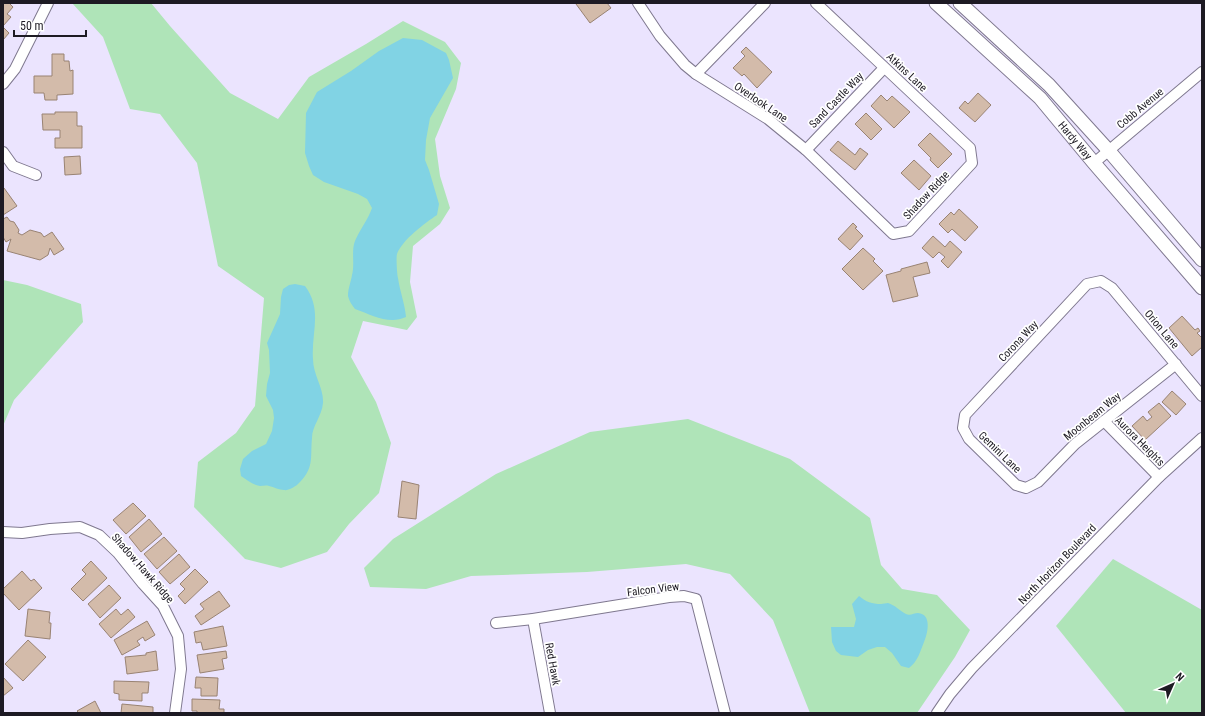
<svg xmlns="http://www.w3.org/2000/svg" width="1205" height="716" viewBox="0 0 1205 716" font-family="'Roboto Condensed',sans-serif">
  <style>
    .green { fill: #afe4b8 }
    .water { fill: #81d3e4 }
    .building { fill: #d3bbaa; stroke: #998373 }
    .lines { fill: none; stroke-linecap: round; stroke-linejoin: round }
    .minor-casing { stroke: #7f788f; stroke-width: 12 }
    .major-casing { stroke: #7f788f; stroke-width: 15 }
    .minor { stroke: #fff; stroke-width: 10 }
    .major { stroke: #fff; stroke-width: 13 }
    .labels { text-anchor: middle; stroke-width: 3.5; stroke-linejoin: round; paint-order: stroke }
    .street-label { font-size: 11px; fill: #1d1a23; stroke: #fff }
  </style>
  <rect width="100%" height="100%" fill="#ebe4fe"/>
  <g class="green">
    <polygon points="72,3 151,3 170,26 230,93 278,119 309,77 366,44 403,21 445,42 461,63 456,89 435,139 440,176 450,208 440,224 413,246 410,282 417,317 407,330 363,321 351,357 376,402 391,443 379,493 349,524 327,552 281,568 245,559 194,507 198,462 236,433 255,406 264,298 218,266 197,163 160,114 130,109 103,37"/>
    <polygon points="3,280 27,285 81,304 83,322 14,400 3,426"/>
    <polygon points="688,419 790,459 870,518 881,565 902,589 937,595 970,630 955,657 917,713 810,713 773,620 730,574 686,564 587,572 471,576 426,589 370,587 364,568 393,539 496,474 590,432"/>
    <polygon points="1113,559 1202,610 1202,713 1126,713 1056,626"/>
  </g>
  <g class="water">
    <path d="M403,38L422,40L446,53L449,60L453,78L430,118L426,140L425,160L429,170L439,204L437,215C425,223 402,240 397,254C396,258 397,274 398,278C400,292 405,304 406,317C389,325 372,315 355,309C352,305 349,301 348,296C348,288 351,282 352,275C355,264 351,251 355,241C360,229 368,220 372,208L367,199L358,194L324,182L313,175L309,166L305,153L306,113L317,92L351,71L379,51Z"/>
    <path d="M295,284L305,286C323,310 311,333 313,359C313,375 324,388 323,403C322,416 312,426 312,438C310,459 315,468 297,485C294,487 288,491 284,490C279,490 274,487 269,486C266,485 263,486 260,486C253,485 247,480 241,476L240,469L243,459L252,451L266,444L272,431L274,418L273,410L266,396L267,384L270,373L269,350L267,343L280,314L281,297L283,289L289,285Z"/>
    <path d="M859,596C866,602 872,604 881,604C883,604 886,603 888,603C895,605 900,611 906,614C910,616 914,613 918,613C932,614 928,633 924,642C920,652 918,661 909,668L901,666L892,653L885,647H877L868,650L858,657L841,655L836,651L832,642L831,627H854L856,619L852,604Z"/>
  </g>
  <g class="building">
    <polygon points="3,3 9,3 13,7 7,14 11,17 3,26"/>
    <polygon points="578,3 607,3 611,8 590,23 576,4"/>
    <polygon points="3,27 9,33 3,40"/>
    <polygon points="746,47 772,72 757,88 744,74 742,76 733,68 745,56 741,52"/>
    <polygon points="52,54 64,54 64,61 69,61 70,71 73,70 73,94 57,95 57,100 45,100 44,93 34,93 34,76 52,76"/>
    <polygon points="978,93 991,105 975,122 959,108 965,101 968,104"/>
    <polygon points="881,95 887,101 892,96 910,112 894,128 871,106"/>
    <polygon points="55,112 77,112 77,126 82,126 82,148 55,148 55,138 60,138 60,130 43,130 42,114 55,114"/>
    <polygon points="866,113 882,129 871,140 855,124"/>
    <polygon points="930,133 952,154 938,168 930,160 931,158 918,145"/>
    <polygon points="838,141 855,155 860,148 868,154 855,170 830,150"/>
    <polygon points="80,156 81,174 65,175 64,157"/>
    <polygon points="914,160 931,176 919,190 901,173"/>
    <polygon points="4,188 17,206 3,215 3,189"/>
    <polygon points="959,209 978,227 965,241 952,229 948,233 939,224 951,212 954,215"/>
    <polygon points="7,217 10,221 14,222 19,230 18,233 22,235 30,230 41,233 44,237 52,232 64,249 54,255 50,248 48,255 40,260 7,251 11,239 6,242 3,237 3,219"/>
    <polygon points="853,223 857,227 855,228 863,236 850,250 838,239"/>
    <polygon points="933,236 945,247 950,241 962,252 948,268 941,261 945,257 939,252 933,258 922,248"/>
    <polygon points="863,248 875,259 873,261 883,271 863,290 842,269"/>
    <polygon points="927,262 930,273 913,277 918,296 893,302 886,275 901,271 901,269"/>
    <polygon points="1182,316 1195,330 1198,328 1200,331 1197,333 1202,338 1202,347 1192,356 1169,328"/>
    <polygon points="1172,391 1186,404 1176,415 1162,402"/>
    <polygon points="1159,403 1171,416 1145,440 1132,426 1143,416 1147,421 1152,417 1148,412"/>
    <polygon points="402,481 419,485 416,519 398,517"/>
    <polygon points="133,503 146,516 126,534 113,520"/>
    <polygon points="149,519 162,534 141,552 129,537"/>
    <polygon points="164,537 177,551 157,569 144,554"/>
    <polygon points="179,554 190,567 170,584 159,572"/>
    <polygon points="91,561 107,578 83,601 71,589 86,574 82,570"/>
    <polygon points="195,569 208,582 185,604 178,596 185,589 180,584"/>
    <polygon points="22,571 31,581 34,579 42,588 19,610 3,593 3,589"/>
    <polygon points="109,585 121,598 100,618 88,604"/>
    <polygon points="219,591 230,606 201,625 195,616 204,609 200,604"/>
    <polygon points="28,609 50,612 49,623 51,623 50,639 25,636"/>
    <polygon points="116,609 121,615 128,609 135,617 111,638 99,624"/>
    <polygon points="147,621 155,635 145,641 143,637 137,641 140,645 122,655 114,640"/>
    <polygon points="223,626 227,646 203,650 201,642 196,643 194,632"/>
    <polygon points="28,640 46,657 23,681 5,664"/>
    <polygon points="156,651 158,670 127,674 125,657 146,655 146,653"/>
    <polygon points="226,651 227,658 222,659 224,669 200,673 197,655"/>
    <polygon points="3,677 13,688 3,696"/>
    <polygon points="196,677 218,678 217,696 201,696 201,688 195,688"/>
    <polygon points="114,681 149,682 148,693 142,693 142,701 119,700 119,694 114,693"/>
    <polygon points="192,699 220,700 219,709 224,709 224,713 197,713 197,711 192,711"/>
    <polygon points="95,701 101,713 79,713 77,711"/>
    <polygon points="122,704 153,707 153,713 121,713"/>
  </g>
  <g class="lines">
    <g class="minor-casing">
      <g id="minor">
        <polyline points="638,3 660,36 685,65 696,74 768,119 806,150 893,234 909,231 972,163 970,148 816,3"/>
        <polyline points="696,74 765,3"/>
        <polyline points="3,84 15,69 48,3"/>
        <polyline points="806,150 884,68"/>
        <polyline points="3,152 13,166 36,175"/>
        <polyline points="1094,163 1202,72"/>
        <polyline points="1176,364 1075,444 1038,482 1026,488 1016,485 969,439 963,428 965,415 1087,284 1101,281 1112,288 1202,396"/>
        <polyline points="1104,421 1159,477"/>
        <polyline points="3,532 22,533 50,529 80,527 99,535 118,553 143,584 163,606 178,636 181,669 175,713"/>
        <polyline points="533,619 550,713"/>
        <polyline points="496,623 533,619 669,597 684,596 696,599 725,713"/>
        <polyline points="937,713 950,694 972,668 1159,477 1202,438"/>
      </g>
    </g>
    <g class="major-casing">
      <g id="major">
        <path id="s1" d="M936,3L1040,98L1094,163L1202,288"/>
        <polyline points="960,3 1049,85 1109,151 1202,260"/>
      </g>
    </g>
    <use href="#minor" class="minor"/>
    <use href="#major" class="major"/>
  </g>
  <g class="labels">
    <g class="street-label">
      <text transform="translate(907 72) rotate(43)" y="4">Atkins Lane</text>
      <text transform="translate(836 100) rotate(-46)" y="4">Sand Castle Way</text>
      <text transform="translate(761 102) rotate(34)" y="4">Overlook Lane</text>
      <text transform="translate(1140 108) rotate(-40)" y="4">Cobb Avenue</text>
      <text dy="4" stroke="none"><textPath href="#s1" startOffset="196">Hardy Way</textPath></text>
      <text transform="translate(926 195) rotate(-47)" y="4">Shadow Ridge</text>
      <text transform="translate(1162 329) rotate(50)" y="4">Orion Lane</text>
      <text transform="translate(1018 341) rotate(-47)" y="4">Corona Way</text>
      <text transform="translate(1092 416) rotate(-39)" y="4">Moonbeam Way</text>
      <text transform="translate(1140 441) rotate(45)" y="4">Aurora Heights</text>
      <text transform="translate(1000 452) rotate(44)" y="4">Gemini Lane</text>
      <text transform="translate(1057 564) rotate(-46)" y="4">North Horizon Boulevard</text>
      <text transform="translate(143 568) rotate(49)" y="4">Shadow Hawk Ridge</text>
      <text transform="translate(653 589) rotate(-7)" y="4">Falcon View</text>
      <text transform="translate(553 664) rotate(80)" y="4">Red Hawk</text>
    </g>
  </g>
  <rect width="1205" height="716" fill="none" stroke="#1d1a23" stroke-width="8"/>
  <g transform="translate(1173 684) rotate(45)" stroke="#ffffff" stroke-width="3" paint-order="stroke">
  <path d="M0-3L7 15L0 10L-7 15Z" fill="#1d1a23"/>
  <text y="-6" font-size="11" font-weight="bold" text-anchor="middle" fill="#1d1a23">N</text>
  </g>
  <path d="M14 30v6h72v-6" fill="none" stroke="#1d1a23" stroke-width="2"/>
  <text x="20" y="30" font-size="12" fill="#1d1a23" stroke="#ffffff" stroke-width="3" paint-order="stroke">50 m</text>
</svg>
